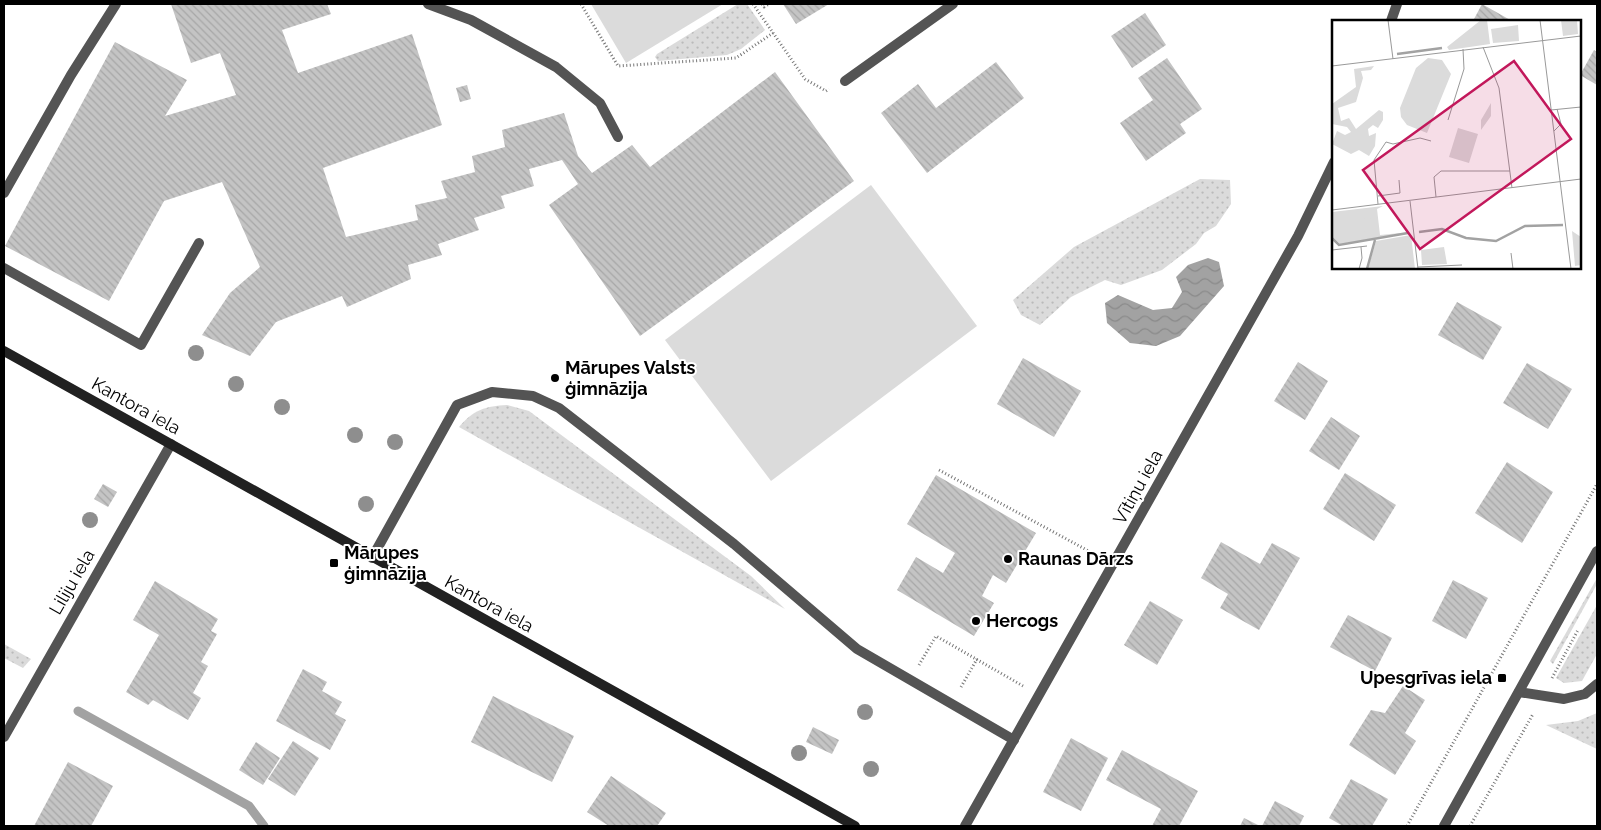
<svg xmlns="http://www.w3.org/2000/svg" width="1601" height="830" viewBox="0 0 1601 830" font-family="Raleway,sans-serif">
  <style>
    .grass { fill: url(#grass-dots) }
    .pitch { fill: #dbdbdb }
    .water { fill: url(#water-waves) }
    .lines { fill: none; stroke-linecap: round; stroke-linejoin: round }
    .stream { stroke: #a2a2a2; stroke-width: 9 }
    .building { fill: url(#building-back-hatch) }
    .path { stroke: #767676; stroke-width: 3; stroke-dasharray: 1 2.5; stroke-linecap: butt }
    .service { stroke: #545454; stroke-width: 10 }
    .minor { stroke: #545454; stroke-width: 10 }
    .tertiary { stroke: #545454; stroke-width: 10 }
    .secondary { stroke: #212121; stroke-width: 10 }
    .tree { fill: #8e8e8e }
    .poi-dot { fill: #000; stroke: #fff; stroke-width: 2 }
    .labels { text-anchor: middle; stroke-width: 4; stroke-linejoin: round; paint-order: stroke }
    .poi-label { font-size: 18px; font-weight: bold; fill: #000; stroke: #fff; text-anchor: start }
    .street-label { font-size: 18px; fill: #000; stroke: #fff }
    .inset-river { fill: none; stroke: #a2a2a2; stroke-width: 2.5 }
    .inset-road { fill: none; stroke: #999; stroke-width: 1 }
    .view { fill: #c2185b; fill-opacity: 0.15; stroke: #c2185b; stroke-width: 2.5 }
    .inset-edge { fill: none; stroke: #000; stroke-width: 2.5 }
  </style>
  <defs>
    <pattern id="grass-dots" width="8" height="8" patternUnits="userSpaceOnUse" patternTransform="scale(1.25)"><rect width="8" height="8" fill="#dbdbdb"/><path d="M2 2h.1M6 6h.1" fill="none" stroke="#bababa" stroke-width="1.8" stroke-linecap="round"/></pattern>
    <pattern id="water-waves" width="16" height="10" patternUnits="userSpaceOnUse" patternTransform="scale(1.25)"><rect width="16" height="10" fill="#a2a2a2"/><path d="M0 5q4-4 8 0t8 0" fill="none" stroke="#8a8a8a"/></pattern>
    <pattern id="building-back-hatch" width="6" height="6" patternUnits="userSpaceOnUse" patternTransform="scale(1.25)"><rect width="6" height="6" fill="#c4c4c4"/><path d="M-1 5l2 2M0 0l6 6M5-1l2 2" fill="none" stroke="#a7a7a7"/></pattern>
  </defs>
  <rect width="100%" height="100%" fill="#fff"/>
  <g class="grass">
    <polygon points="738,4 747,4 765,30 741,49 727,55 658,61 655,57 657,54"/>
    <polygon points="1200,179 1230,180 1231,204 1216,226 1204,233 1196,244 1162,270 1121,285 1105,280 1071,297 1040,325 1021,315 1013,300 1074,247"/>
    <path d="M507,405L529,411L751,576L785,609L459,427C473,410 486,406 507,405Z"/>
    <polygon points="1597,578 1597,584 1553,664 1550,661"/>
    <polygon points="1597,605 1597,654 1582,681 1564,683 1556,678"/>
    <polygon points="4,644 31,659 23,668 4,658"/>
    <polygon points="1597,713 1597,749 1546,725 1578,721"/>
  </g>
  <g class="pitch">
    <polygon points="591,4 723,4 626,63"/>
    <polygon points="871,185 977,326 771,481 665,340"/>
  </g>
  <polygon class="water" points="1208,258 1219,262 1224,286 1180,336 1156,346 1130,343 1107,323 1105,303 1118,295 1153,310 1172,308 1182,292 1176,277 1188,265"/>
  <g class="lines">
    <polyline class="stream" points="78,711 249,806 264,826"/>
  </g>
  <g class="building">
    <polygon points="171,4 327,4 331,14 282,30 298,73 412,34 442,125 323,168 346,237 418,220 415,205 447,198 441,181 475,172 472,156 505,147 502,130 564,113 578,156 592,173 632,145 650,167 775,72 854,181 640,336 549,205 578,184 562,160 529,169 534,186 501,196 505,208 474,218 479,230 438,244 442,255 408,265 411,279 347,307 342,296 276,322 250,356 202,335 230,293 260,267 222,182 164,201 109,301 5,246 115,42 187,80 165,116 236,95 220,53 191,63"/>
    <polygon points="783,4 829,4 796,24"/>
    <polygon points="1482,4 1512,21 1473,21"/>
    <polygon points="1145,13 1166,45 1132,68 1111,36"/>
    <polygon points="1594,50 1597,52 1597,85 1580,75"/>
    <polygon points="1167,58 1202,109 1180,124 1186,133 1146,161 1120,123 1153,100 1138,78"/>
    <polygon points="996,62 1024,98 927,173 881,113 918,84 936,108"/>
    <polygon points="467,85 471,99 460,102 456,88"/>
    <polygon points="1457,302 1502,327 1483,360 1438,335"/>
    <polygon points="1023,358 1081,391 1054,437 997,404"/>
    <polygon points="1298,362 1328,381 1305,420 1274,401"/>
    <polygon points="1527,363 1572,389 1548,429 1503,403"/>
    <polygon points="1331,417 1360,436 1339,470 1309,451"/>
    <polygon points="1507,462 1553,492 1522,543 1475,513"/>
    <polygon points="1345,473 1396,505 1374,541 1323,509"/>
    <polygon points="936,475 1036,533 1006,583 993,575 982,596 994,603 974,636 897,590 916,557 943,573 955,553 907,524"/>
    <polygon points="103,484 117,492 108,507 94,499"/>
    <polygon points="1221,542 1260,564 1272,543 1300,558 1259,630 1220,608 1228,594 1201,578"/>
    <polygon points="1453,580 1488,598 1466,639 1432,621"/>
    <polygon points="155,581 218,619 211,631 217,634 201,662 208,666 193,693 201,698 188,720 153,700 148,705 126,692 159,635 133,620"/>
    <polygon points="1150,601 1183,620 1157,665 1124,645"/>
    <polygon points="1348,615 1392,638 1375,671 1330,647"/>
    <polygon points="303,669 327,682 322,691 342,702 335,714 346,720 330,750 276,721"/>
    <polygon points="1403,686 1425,700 1405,733 1416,741 1395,775 1349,745 1371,710 1385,713"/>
    <polygon points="493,696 574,736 552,782 471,742"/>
    <polygon points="813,727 839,740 832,754 806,742"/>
    <polygon points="1071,738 1108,758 1081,811 1043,792"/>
    <polygon points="293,741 319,758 295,796 268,779"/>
    <polygon points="256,742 280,758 263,785 239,770"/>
    <polygon points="1122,750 1198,791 1179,826 1152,826 1161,809 1106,780"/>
    <polygon points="68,762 113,786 91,826 34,826"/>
    <polygon points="611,776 666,813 657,826 609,826 587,812"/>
    <polygon points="1351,779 1388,799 1372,826 1343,826 1329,818"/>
    <polygon points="1275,801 1304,816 1299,826 1262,826"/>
    <polygon points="1244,818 1260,826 1240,826"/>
  </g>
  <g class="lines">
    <g class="path">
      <polyline points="581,4 618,66 736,58 773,33"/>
      <polyline points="753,4 805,79 826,91 829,89"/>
      <polyline points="762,4 764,7 769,4"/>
      <polyline points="939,470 1096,555"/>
      <polyline points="919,665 936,636 1023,686"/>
      <polyline points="1552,678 1578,630"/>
      <polyline points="961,687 977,659"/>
      <polyline points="1407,826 1597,484"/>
      <polyline points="1470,826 1533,714"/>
    </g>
    <g class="service">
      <polyline points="428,4 471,20 556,67 600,103 618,137"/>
      <polyline points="4,193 71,75 116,4"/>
      <polyline points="4,268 141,345 199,243"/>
      <polyline points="372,558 457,405 492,392 533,396 559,408 734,544 857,649 1014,740"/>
      <polyline points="1519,692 1564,699 1585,694 1597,684"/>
    </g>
    <g class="minor">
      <polyline points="1391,21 1397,4"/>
      <polyline points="845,81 953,4"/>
      <polyline points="4,737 171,444"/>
      <polyline points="965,826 1298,236 1334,162"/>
    </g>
    <polyline class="tertiary" points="1444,826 1597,551"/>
    <polyline class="secondary" points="4,351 855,826"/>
  </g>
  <g class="tree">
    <circle cx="196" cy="353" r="8"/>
    <circle cx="236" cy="384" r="8"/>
    <circle cx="282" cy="407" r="8"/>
    <circle cx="355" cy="435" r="8"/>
    <circle cx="395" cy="442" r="8"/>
    <circle cx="366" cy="504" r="8"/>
    <circle cx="90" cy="520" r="8"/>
    <circle cx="865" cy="712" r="8"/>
    <circle cx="799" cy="753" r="8"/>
    <circle cx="871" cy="769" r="8"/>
  </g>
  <g class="poi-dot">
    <circle cx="555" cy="378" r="5"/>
    <circle cx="1008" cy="559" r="5"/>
    <rect x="329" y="558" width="10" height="10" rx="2.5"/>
    <circle cx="976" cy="621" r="5"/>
    <rect x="1497" y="673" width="10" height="10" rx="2.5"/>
  </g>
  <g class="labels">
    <g class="poi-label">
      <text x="565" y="374">Mārupes Valsts<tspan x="565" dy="21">ģimnāzija</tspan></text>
      <text x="344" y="559">Mārupes<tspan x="344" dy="21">ģimnāzija</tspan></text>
      <text x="1018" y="565">Raunas Dārzs</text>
      <text x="986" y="627">Hercogs</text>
      <text x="1492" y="684" text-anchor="end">Upesgrīvas iela</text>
    </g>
    <g class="street-label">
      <text transform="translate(136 406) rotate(29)" y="6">Kantora iela</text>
      <text transform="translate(1138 487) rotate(-61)" y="6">Vītiņu iela</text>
      <text transform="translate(72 582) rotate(-60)" y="6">Liliju iela</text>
      <text transform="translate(489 604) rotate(29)" y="6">Kantora iela</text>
    </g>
  </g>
  <g transform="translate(1332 20)">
    <rect width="249" height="249" fill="#fff"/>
    <path d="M149,0H155L158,24L117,30L115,27ZM229,0H245L246,14L231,16ZM186,5L187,21L161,23L159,9ZM159,83V96L149,110V100ZM51,186L45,189L48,215L79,212L8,224L0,216V192ZM240,211L249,217V245L243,246ZM79,215L83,249H36L44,221ZM112,227L115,244L90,245L89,230Z" fill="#dbdbdb"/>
    <path d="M42,46L39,50L29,51L31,58L24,82L6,88L9,101L17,98L24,109L47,90L51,92V100L46,108L41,105L36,109L37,116L44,113L43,126L37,136L27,130L19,134L0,124L5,111L13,115L19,112L15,107L0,104V84L24,67L22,49Z" fill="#dbdbdb"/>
    <path d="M96,38L110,40L119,54L95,113L75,105L69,97L68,88L84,48ZM126,108L146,114L137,143L117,137ZM28 205a7 7 0 1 1 14 0a7 7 0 1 1-14 0Z" fill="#dbdbdb"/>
    <path class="inset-river" d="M65,34L110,28M87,212L110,209L134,218L164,221L193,206L231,205M0,218L7,225L76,213M35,249L43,220"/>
    <path class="inset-road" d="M56,0L61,39M208,0L239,249M151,27L167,68L180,168M0,46L249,16M219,90L249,87M116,100L132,49L131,29M222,111L229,104L225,89M46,176L68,173L67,160M104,177L102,157L109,151H178M78,181L86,249M46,184L42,140L54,122L61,124L88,118L99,121M0,190L249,159M0,230L35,226M179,233L181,249M86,247L130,245M27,249L30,238L29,227"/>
    <path class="view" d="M182,41L239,119L88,229L31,150Z"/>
    <rect width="249" height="249" class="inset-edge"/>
  </g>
  <rect width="1601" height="830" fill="none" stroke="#000000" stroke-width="10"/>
</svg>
